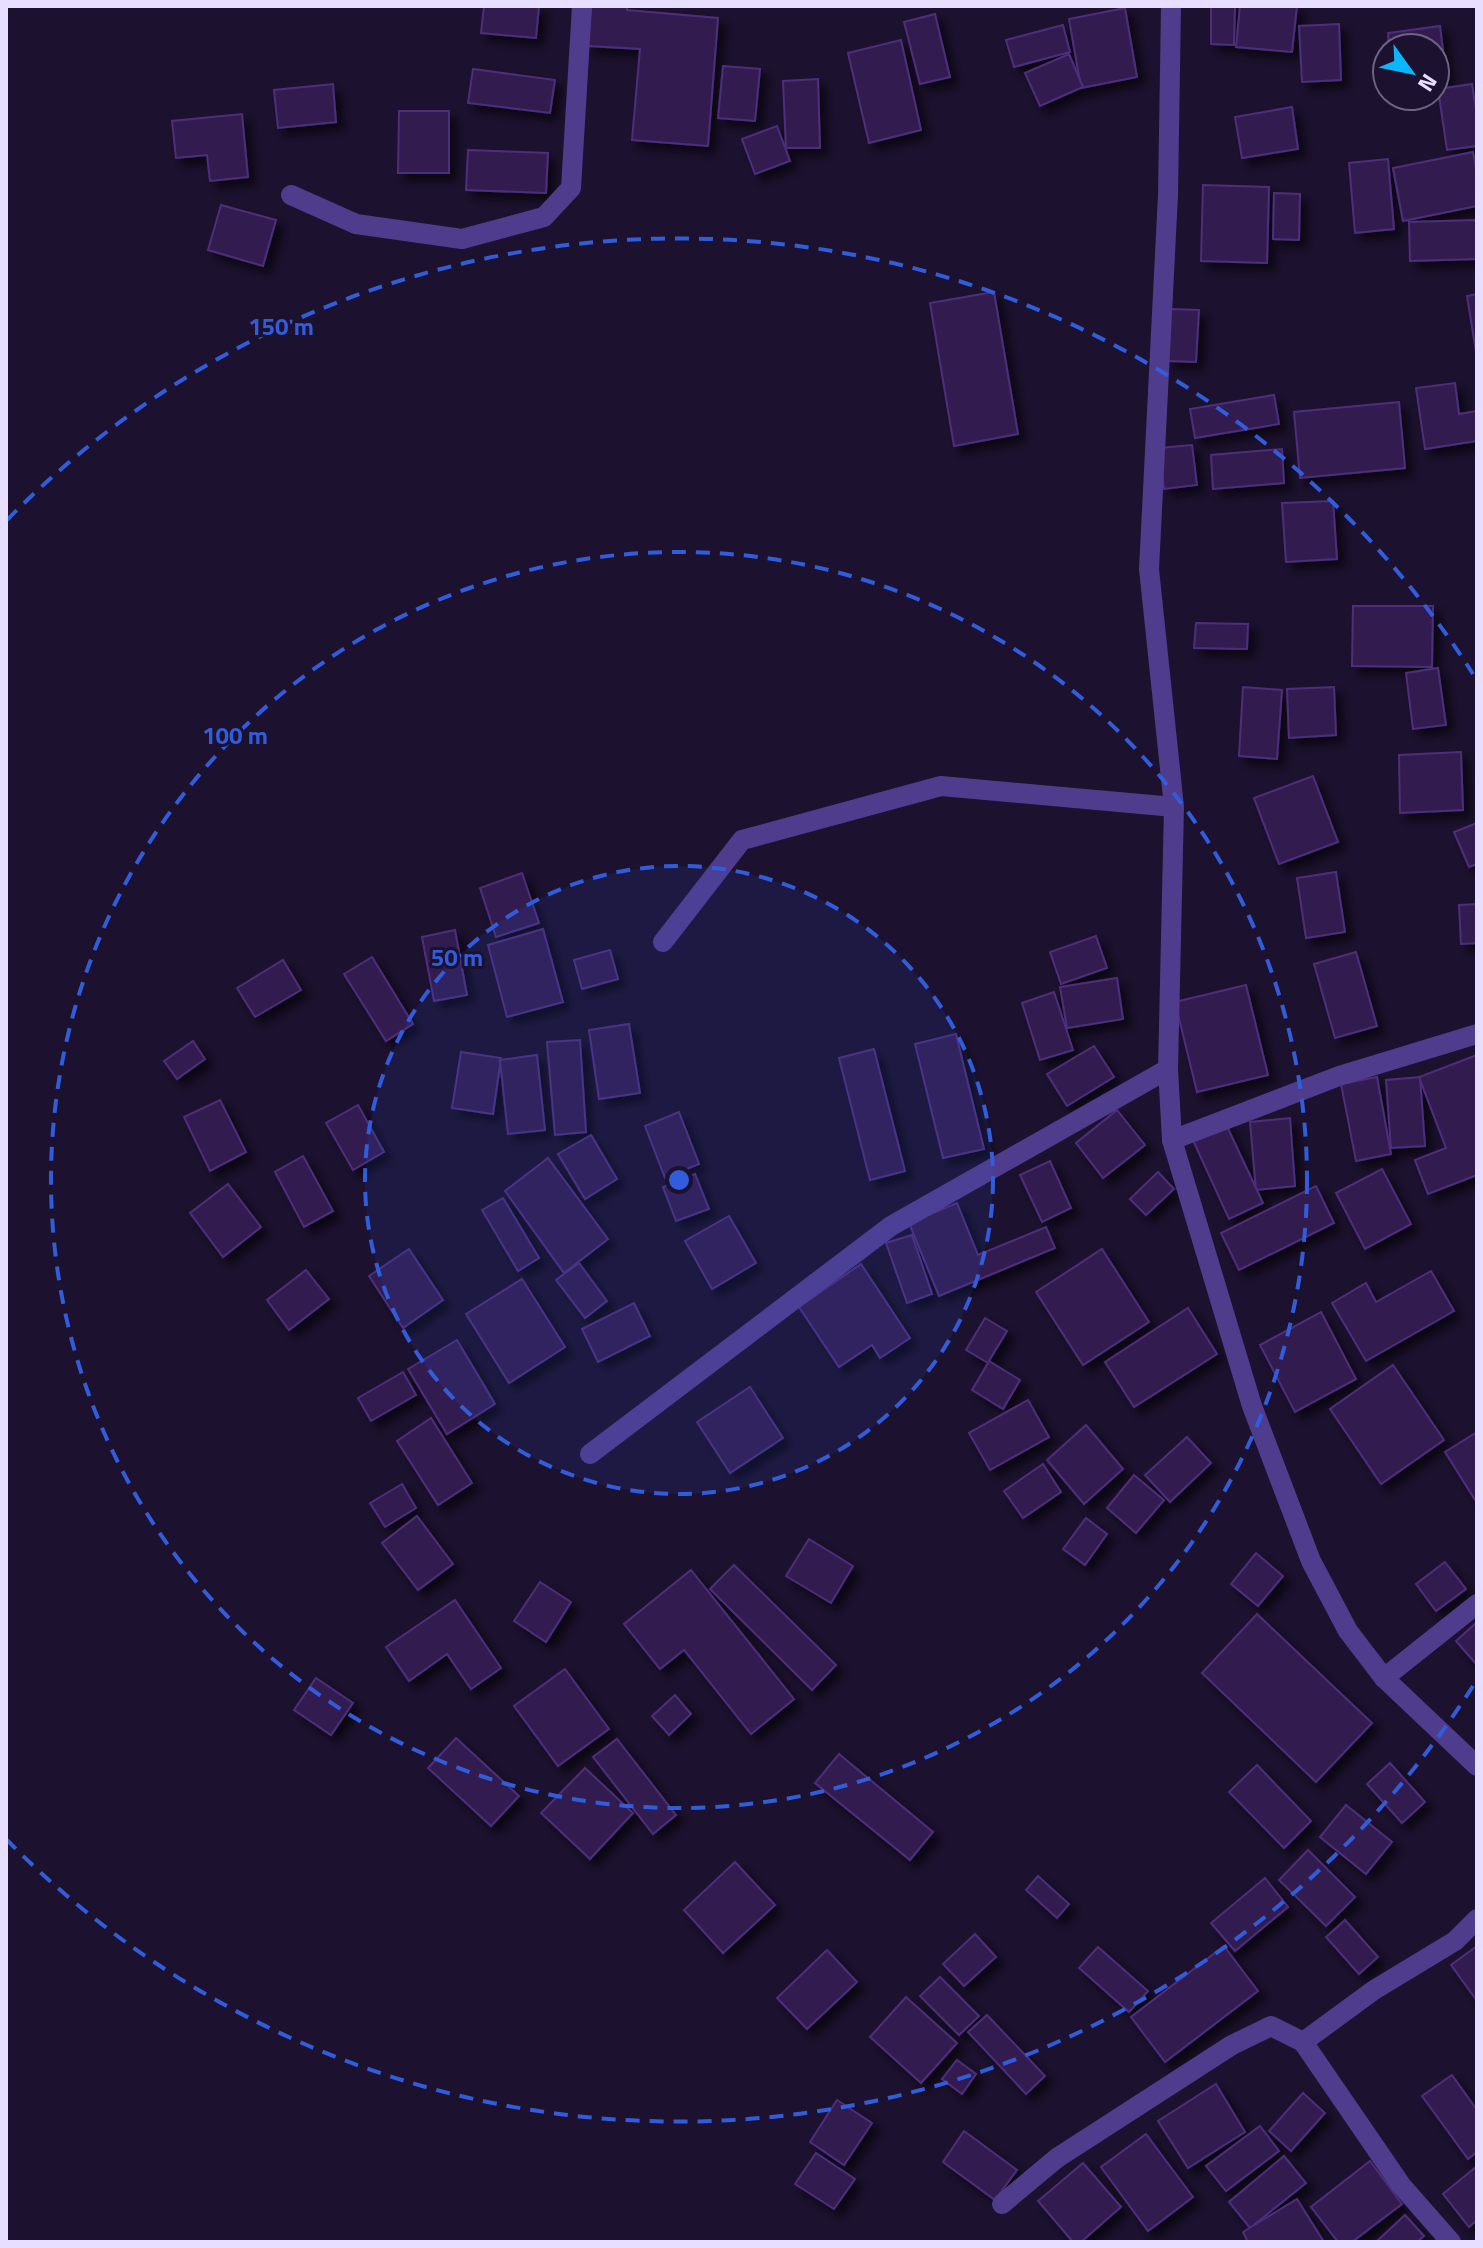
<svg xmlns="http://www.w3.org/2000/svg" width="1483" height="2248" viewBox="0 0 1483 2248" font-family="'Titillium Web',sans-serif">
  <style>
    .building { fill: #311d4f; stroke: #4d2f7b; stroke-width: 2; filter: url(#shadow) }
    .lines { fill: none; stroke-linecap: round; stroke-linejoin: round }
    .minor { stroke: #4f3c8d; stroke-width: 20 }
    .ring { fill: none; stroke: #315cdc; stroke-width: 4; stroke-dasharray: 14 10 }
    .centre { fill: #315cdc; stroke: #1c112e; stroke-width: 4 }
    .ring-label { font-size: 24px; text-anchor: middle; font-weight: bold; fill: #315cdc; stroke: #1c112e; stroke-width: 6; stroke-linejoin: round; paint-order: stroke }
  </style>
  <defs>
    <filter id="shadow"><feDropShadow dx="7" dy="7" stdDeviation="4" flood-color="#0009"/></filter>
  </defs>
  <rect width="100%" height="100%" fill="#1c112e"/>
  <g class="building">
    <polygon points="484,6 539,6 536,38 481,33"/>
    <polygon points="591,6 627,6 627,10 718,18 708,146 632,140 640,49 588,46"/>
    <polygon points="1211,6 1235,6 1234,45 1211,44"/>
    <polygon points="1240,6 1297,6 1292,52 1236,47"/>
    <polygon points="1125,8 1137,77 1081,88 1069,19"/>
    <polygon points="935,14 950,77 920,84 904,22"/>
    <polygon points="1339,24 1341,80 1302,82 1299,26"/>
    <polygon points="1063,25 1070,52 1014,67 1006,40"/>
    <polygon points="1440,26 1447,84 1435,86 1435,48 1389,48 1388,33"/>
    <polygon points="901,40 921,130 869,143 848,53"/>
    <polygon points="1069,54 1083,87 1040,106 1025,73"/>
    <polygon points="723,66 760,69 755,121 718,118"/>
    <polygon points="473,69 555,80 550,113 468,103"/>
    <polygon points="818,79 820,148 786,148 783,81"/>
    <polygon points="333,84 336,122 278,128 274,90"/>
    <polygon points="1472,84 1477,116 1477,146 1447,150 1438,89"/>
    <polygon points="1292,107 1298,149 1242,158 1235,117"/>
    <polygon points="399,111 449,111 449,173 398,173"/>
    <polygon points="242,114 248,177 210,181 207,155 176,158 172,121"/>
    <polygon points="777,126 790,161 755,174 742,139"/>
    <polygon points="468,150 548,153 546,193 466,190"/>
    <polygon points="1473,152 1477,174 1477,206 1403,221 1393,168"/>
    <polygon points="1388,159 1394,229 1355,233 1349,163"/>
    <polygon points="1203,185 1269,187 1267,263 1201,261"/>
    <polygon points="1274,193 1300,194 1299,240 1273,239"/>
    <polygon points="221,205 276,220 263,266 208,250"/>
    <polygon points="1477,220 1477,259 1410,261 1409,222"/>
    <polygon points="994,292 1018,434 954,446 930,303"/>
    <polygon points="1477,294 1477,352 1476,352 1467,296"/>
    <polygon points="1169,309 1199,310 1196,362 1167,361"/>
    <polygon points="1455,383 1459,414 1477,411 1477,441 1425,449 1416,388"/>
    <polygon points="1274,395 1279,424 1195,438 1190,409"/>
    <polygon points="1399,402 1405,468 1300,478 1294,412"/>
    <polygon points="1192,445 1197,485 1164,489 1159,448"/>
    <polygon points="1282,449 1284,483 1213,489 1211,455"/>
    <polygon points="1333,501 1337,559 1286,562 1282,503"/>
    <polygon points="1353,606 1433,606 1432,667 1352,666"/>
    <polygon points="1196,623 1248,624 1247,649 1194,648"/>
    <polygon points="1438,668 1446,725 1413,729 1406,673"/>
    <polygon points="1243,687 1282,690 1277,759 1239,756"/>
    <polygon points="1334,687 1336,735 1289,738 1287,689"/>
    <polygon points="1461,752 1463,810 1400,813 1399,755"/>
    <polygon points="1313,776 1338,842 1279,864 1254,798"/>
    <polygon points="1477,823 1477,864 1469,867 1454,832"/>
    <polygon points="1336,872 1345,932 1306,938 1297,878"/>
    <polygon points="522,873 539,923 496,937 480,888"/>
    <polygon points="1477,904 1477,943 1461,944 1459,905"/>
    <polygon points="543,929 563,1002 507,1017 488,945"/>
    <polygon points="455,930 467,995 434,1001 422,937"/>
    <polygon points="1096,936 1107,968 1061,984 1050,952"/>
    <polygon points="610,950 618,979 582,989 574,960"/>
    <polygon points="1356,952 1377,1026 1335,1038 1314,964"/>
    <polygon points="372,957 413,1024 386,1041 344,974"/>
    <polygon points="283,960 301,990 255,1017 237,988"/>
    <polygon points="1117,978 1123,1019 1067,1028 1060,987"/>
    <polygon points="1246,985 1268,1075 1197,1092 1175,1002"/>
    <polygon points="1054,992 1073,1050 1040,1060 1022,1003"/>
    <polygon points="629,1024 640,1093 599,1099 589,1030"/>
    <polygon points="956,1034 984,1149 943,1158 915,1044"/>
    <polygon points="580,1040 586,1132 555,1135 547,1042"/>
    <polygon points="193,1041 205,1059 177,1079 164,1061"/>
    <polygon points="1094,1046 1114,1077 1067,1106 1047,1074"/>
    <polygon points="874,1049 905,1171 870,1180 839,1058"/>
    <polygon points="461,1052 501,1058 493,1114 452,1108"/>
    <polygon points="537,1055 545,1130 508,1134 500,1060"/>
    <polygon points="1477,1055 1477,1175 1428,1194 1415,1160 1446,1148 1419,1077"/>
    <polygon points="1377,1077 1391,1154 1356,1161 1341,1084"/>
    <polygon points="1420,1077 1425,1146 1391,1148 1386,1080"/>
    <polygon points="220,1100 246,1152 210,1171 184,1117"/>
    <polygon points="358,1105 384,1152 353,1170 326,1123"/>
    <polygon points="1117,1110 1145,1145 1103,1178 1076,1143"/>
    <polygon points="679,1112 699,1164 665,1178 645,1126"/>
    <polygon points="1290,1118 1295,1186 1256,1190 1250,1122"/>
    <polygon points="1224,1120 1263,1203 1229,1219 1191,1136"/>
    <polygon points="591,1135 617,1179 585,1199 558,1154"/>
    <polygon points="303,1156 333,1211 304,1227 275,1172"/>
    <polygon points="548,1158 608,1239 564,1273 505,1191"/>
    <polygon points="1050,1161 1071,1208 1042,1222 1020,1175"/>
    <polygon points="1382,1169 1411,1224 1365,1249 1336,1193"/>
    <polygon points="1158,1172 1174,1189 1146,1215 1130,1199"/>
    <polygon points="695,1174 709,1209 676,1221 663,1187"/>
    <polygon points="228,1184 261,1227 223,1257 190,1213"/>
    <polygon points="1316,1186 1334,1223 1239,1270 1221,1233"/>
    <polygon points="503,1198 539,1258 518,1271 482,1210"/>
    <polygon points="957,1203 978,1255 1046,1227 1055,1248 939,1296 909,1223"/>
    <polygon points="729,1216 756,1263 712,1289 685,1241"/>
    <polygon points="912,1235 932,1294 907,1303 886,1243"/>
    <polygon points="409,1249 443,1300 403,1328 369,1276"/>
    <polygon points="1102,1249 1149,1322 1083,1365 1036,1292"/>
    <polygon points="579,1263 607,1301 585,1318 556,1280"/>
    <polygon points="861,1264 910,1338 880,1358 872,1345 839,1367 799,1307"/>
    <polygon points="306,1270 329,1299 289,1330 267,1300"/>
    <polygon points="1431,1271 1454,1311 1366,1361 1332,1303 1366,1283 1376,1302"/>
    <polygon points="522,1279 565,1347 509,1383 466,1314"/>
    <polygon points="634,1303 650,1336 598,1362 582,1329"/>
    <polygon points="1188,1308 1217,1354 1134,1407 1105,1362"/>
    <polygon points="1321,1312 1356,1379 1295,1412 1260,1345"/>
    <polygon points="985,1318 1007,1331 989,1361 1020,1380 1003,1409 972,1390 988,1363 966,1350"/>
    <polygon points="457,1340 495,1404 447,1434 408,1369"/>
    <polygon points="1393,1365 1444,1440 1381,1484 1330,1409"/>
    <polygon points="403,1372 416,1395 371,1421 358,1398"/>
    <polygon points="750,1387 783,1438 730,1473 697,1422"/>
    <polygon points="1028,1400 1049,1437 990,1470 969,1433"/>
    <polygon points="431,1418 472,1483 438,1505 397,1441"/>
    <polygon points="1086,1425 1123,1469 1084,1504 1047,1460"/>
    <polygon points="1477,1432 1477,1503 1445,1452"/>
    <polygon points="1187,1437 1211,1463 1170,1502 1145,1475"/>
    <polygon points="1043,1464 1061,1492 1023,1518 1004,1491"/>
    <polygon points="1134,1475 1164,1500 1136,1533 1107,1508"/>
    <polygon points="402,1484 416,1508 385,1527 370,1503"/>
    <polygon points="417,1516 453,1564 418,1590 382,1543"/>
    <polygon points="1086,1518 1107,1534 1085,1565 1063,1549"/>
    <polygon points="809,1539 853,1566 831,1603 786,1576"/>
    <polygon points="1256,1553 1283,1576 1258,1606 1231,1584"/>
    <polygon points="1445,1562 1466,1589 1436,1611 1416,1584"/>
    <polygon points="734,1565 836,1665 812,1690 710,1589"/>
    <polygon points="691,1570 794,1699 751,1734 684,1650 660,1669 624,1624"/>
    <polygon points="540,1582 571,1602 546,1642 514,1621"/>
    <polygon points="455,1600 501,1668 471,1689 447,1654 409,1681 386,1647"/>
    <polygon points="1257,1614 1372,1723 1316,1782 1202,1673"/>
    <polygon points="1477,1622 1477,1665 1456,1641"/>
    <polygon points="565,1669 609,1729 558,1766 514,1706"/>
    <polygon points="316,1678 353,1703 331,1735 294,1710"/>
    <polygon points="675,1695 691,1714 669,1735 652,1716"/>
    <polygon points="456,1738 519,1796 491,1826 428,1768"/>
    <polygon points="617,1739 676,1815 653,1834 593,1757"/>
    <polygon points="839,1754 933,1832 910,1860 815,1783"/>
    <polygon points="1390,1763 1425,1802 1402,1823 1367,1784"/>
    <polygon points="1257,1765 1311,1821 1284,1848 1229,1792"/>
    <polygon points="585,1768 633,1813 590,1859 541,1813"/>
    <polygon points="1346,1805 1392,1842 1366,1874 1320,1837"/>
    <polygon points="1308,1850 1355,1897 1326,1926 1279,1880"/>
    <polygon points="735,1862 775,1905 723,1953 684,1910"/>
    <polygon points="1038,1876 1069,1904 1057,1918 1026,1890"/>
    <polygon points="1265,1878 1288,1907 1235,1951 1211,1923"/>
    <polygon points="1345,1920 1378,1957 1359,1974 1326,1937"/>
    <polygon points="975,1934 996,1957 964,1986 943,1964"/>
    <polygon points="1224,1946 1258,1991 1165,2062 1131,2017"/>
    <polygon points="1477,1946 1477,2001 1451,1965"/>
    <polygon points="1098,1947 1148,1991 1129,2012 1079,1968"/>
    <polygon points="827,1950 857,1982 807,2029 777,1998"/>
    <polygon points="940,1977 979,2016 959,2035 920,1996"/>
    <polygon points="906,1997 957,2043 921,2083 870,2037"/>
    <polygon points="987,2015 1045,2076 1026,2094 968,2032"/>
    <polygon points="957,2060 976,2074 962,2094 942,2079"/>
    <polygon points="1452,2075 1477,2110 1477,2152 1468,2159 1422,2096"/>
    <polygon points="1216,2084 1245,2132 1188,2168 1158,2121"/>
    <polygon points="1303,2093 1325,2113 1291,2151 1269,2131"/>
    <polygon points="837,2100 872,2123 844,2165 810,2142"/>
    <polygon points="1260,2126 1279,2151 1226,2191 1206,2166"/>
    <polygon points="964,2131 1017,2170 995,2200 943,2162"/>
    <polygon points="1146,2134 1193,2197 1148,2231 1101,2167"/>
    <polygon points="816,2153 855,2179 834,2209 795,2184"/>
    <polygon points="1284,2156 1306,2183 1250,2228 1229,2202"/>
    <polygon points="1370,2161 1402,2204 1352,2242 1338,2242 1311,2207"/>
    <polygon points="1083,2163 1121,2207 1081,2242 1073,2242 1038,2201"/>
    <polygon points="1477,2166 1477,2220 1469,2227 1443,2194"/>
    <polygon points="1297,2199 1324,2242 1248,2242 1243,2232"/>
    <polygon points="1405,2215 1424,2236 1417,2242 1376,2242"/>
  </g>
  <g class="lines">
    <g class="minor">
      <polyline points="1171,6 1168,195 1149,569 1174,807 1168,1069 1172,1140 1252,1406 1311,1561 1348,1631 1384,1678 1477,1766"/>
      <polyline points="291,195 356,224 462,239 544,217 571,188 582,6"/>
      <polyline points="663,942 742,840 941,786 1174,807"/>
      <polyline points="1172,1140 1339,1076 1477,1034"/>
      <polyline points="590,1454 891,1226 1168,1069"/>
      <polyline points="1384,1678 1477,1604"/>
      <polyline points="1303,2042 1401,2185 1451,2242"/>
      <polyline points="1002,2204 1057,2158 1232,2045 1271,2026 1303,2042 1374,1990 1455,1941 1477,1919"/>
    </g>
  </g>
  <circle cx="679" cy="1180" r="314" fill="#315cdc" fill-opacity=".12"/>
  <g class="ring">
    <circle cx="679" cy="1180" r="314"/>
    <circle cx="679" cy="1180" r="628"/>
    <path d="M1473 1686A942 942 0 0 1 7 1840M7 520A942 942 0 0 1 1473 674"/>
  </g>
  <circle cx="679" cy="1180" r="12" class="centre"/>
  <g class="ring-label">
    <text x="281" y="335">150 m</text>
    <text x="235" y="744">100 m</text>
    <text x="457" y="966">50 m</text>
  </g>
  <rect width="1483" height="2248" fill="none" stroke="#e8deff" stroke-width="16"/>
  <g transform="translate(1411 72) rotate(123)"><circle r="38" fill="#1c112e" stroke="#6e6382" stroke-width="2"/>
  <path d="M0-6L14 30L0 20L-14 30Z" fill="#0ab7ff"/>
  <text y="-12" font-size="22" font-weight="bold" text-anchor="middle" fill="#e8deff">N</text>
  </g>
</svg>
